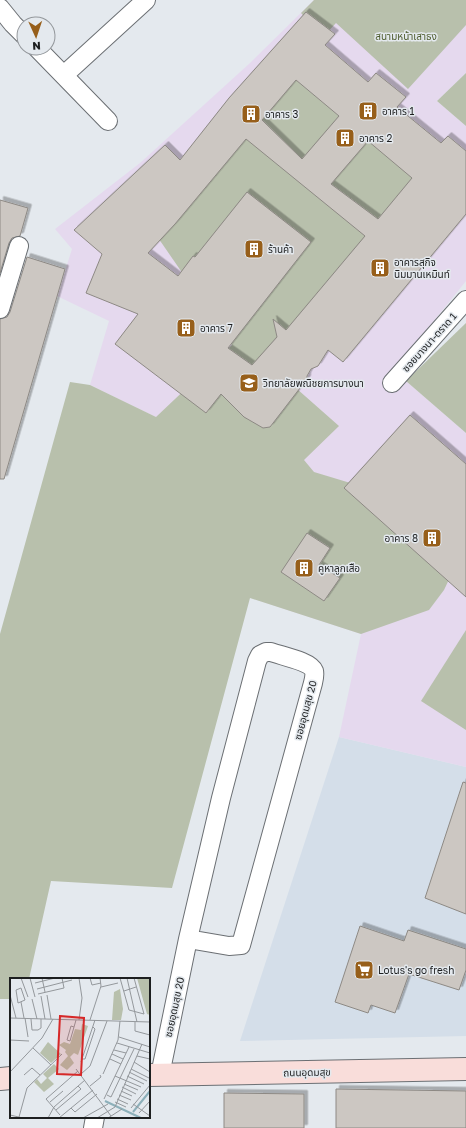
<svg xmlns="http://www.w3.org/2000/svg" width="466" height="1128" viewBox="0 0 466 1128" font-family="'Golos Text','Noto Sans Thai',sans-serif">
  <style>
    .built { fill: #d4dee9 }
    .education { fill: #e5d9ee }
    .green { fill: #b8c0ac }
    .building { fill: #ccc7c2; stroke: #8d8984; fill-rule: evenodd; filter: url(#shadow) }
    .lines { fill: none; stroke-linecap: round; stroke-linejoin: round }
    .street-casing { stroke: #6b6f73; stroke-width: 20 }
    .secondary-casing { stroke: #6b6f73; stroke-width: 24 }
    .street { stroke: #fff; stroke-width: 18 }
    .secondary { stroke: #f9ddda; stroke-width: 22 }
    .labels { text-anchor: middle; stroke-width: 3; stroke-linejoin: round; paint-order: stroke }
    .park-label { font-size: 10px; fill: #4e5d2f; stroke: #e4e9ee }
    .poi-label { font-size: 10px; fill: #1d1f20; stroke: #e4e9ee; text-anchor: start }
    .street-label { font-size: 10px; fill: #1d1f20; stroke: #e4e9ee }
    .inset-river { fill: none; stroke: #8db0ba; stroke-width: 2 }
    .inset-road { fill: none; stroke: #94989c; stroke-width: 1 }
    .view { fill: #d62828; fill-opacity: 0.15; stroke: #d62828; stroke-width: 2 }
    .inset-edge { fill: none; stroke: #1d1f20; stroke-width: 2 }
  </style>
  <defs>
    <filter id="shadow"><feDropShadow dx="3.5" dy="-3.5" stdDeviation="0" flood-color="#0004"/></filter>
  </defs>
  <rect width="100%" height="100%" fill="#e4e9ee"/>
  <polygon class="built" points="339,737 466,767 466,1036 240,1041"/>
  <polygon class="education" points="314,0 466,0 466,73 437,101 466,126 466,281 429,327 382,381 406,381 466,433 466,767 339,737 361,634 257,600 293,484 90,385 109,321 57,296 72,249 55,229 140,163 250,63"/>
  <g class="green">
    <polygon points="314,0 466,0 466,25 408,89 336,23 323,37 301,13"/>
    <polygon points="288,73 419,181 271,366 339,426 304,460 314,472 357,485 454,569 444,590 429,610 361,634 250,598 172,888 51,881 29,979 11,979 11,999 0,999 0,634 70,382 90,385 156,417 232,345 152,229"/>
    <polygon points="466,73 466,126 437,101"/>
    <polygon points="466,323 466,433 406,381"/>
    <polygon points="466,630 466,730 421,701"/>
  </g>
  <g class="building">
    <path d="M306,12L335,34L325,45L368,82L376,73L406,97L397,107L441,143L448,136L466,151V214L343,362L328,350L318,366L311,369L307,376V379L270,427L263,428L244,417L221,394L206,413L115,344L138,314L86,293L102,254L74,230L165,145L180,160L229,98ZM296,80L339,116L302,159L262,120ZM246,139L365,236L286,330L273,319L277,337L252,365L228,348L311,242L247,192L195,257L193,256L178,276L148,253L175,224ZM368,141L412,178L378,219L331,184Z"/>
    <polygon points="0,200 28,208 20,236 12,238 9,243 0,273"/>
    <polygon points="27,257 65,269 4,479 0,479 0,319 7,317 10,312"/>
    <polygon points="410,415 466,464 466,597 344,488"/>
    <polygon points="307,533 330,548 319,565 340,578 324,601 281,572"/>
    <polygon points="463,782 466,783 466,914 425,898"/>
    <polygon points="360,926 404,941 408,930 466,949 466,970 459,990 409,974 395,1013 371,1005 368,1013 335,1002"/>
    <polygon points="336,1089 466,1091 466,1128 336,1128"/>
    <polygon points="224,1093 304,1094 304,1128 224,1128"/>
  </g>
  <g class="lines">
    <g class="street-casing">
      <g id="street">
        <polyline points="0,8 13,24 24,35"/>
        <polyline points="37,48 108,121"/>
        <polyline points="64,75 146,0"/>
        <polyline points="0,309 19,246"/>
        <polyline points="392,383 466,300"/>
        <path d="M160,1075L188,939L221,798L257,661L260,655L266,652H271C281,656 310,661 314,671C315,675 314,679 313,683L241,945L229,946L188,939"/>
        <polyline points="93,1128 95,1117"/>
      </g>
    </g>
    <g class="secondary-casing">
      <g id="secondary">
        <polyline points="149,1075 466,1069"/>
        <polyline points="0,1079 11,1078"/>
      </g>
    </g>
    <use href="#street" class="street"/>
    <use href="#secondary" class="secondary"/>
  </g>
  <defs>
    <g id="building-square" transform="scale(1)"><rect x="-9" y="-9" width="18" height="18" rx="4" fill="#975f1a" stroke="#e4e9ee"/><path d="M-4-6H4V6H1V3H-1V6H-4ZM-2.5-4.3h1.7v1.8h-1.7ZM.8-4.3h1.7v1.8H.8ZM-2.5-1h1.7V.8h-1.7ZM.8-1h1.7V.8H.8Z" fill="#fff"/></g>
    <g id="university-square" transform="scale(1)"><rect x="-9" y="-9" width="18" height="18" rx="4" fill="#975f1a" stroke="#e4e9ee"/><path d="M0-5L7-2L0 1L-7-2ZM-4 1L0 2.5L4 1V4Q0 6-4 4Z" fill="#fff"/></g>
    <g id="supermarket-square" transform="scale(1)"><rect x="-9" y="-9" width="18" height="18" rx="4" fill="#975f1a" stroke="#e4e9ee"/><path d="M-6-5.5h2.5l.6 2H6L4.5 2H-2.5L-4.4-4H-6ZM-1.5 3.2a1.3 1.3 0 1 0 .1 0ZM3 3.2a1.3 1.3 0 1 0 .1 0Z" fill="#fff"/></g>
  </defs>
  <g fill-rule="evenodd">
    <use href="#building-square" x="368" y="111"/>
    <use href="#building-square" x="251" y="114"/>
    <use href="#building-square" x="345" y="138"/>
    <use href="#building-square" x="254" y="249"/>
    <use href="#building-square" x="380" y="268"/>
    <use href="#building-square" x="186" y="328"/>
    <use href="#university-square" x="249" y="383"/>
    <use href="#building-square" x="432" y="538"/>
    <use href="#building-square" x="304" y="568"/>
    <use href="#supermarket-square" x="364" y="970"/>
  </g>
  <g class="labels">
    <g class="park-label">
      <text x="406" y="40">สนามหน้าเสาธง</text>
    </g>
    <g class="poi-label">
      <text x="382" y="115">อาคาร 1</text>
      <text x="265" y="118">อาคาร 3</text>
      <text x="359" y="142">อาคาร 2</text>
      <text x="268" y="253">ร้านค้า</text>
      <text x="394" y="266">อาคารสุกิจ<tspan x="394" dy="12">นิมมานเหมินท์</tspan></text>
      <text x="200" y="332">อาคาร 7</text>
      <text x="263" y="387">วิทยาลัยพณิชยการบางนา</text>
      <text x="418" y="542" text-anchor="end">อาคาร 8</text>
      <text x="318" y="572">คูหาลูกเสือ</text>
      <text x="378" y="974">Lotus's go fresh</text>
    </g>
    <g class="street-label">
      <text transform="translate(429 342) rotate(-48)" y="4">ซอยบางนา-ตราด 1</text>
      <text transform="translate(305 710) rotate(-75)" y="4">ซอยอุดมสุข 20</text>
      <text transform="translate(174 1007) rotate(-78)" y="4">ซอยอุดมสุข 20</text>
      <text transform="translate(307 1072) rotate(-1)" y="4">ถนนอุดมสุข</text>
    </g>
  </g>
  <g transform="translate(10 978)">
    <rect width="140" height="140" fill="#e4e9ee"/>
    <path d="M127,0H140V37L137,36ZM110,11L113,31L111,42H102L104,14ZM72,46L78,48L68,77L64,75L60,79L64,85L57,92L50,87L58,78L55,74L56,72L49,67L54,64L60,66L65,51L71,52ZM38,64L51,76L41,85L30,75ZM44,86L49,91L38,100L44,106L34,114L24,104L27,101L31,106L37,100L33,96Z" fill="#b8c0ac"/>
    <path class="inset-river" d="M95,123L131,140M123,134L140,113"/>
    <path class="inset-road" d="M11,0L18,19M20,0L25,19M32,0L35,14M80,0L82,7L91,5M110,0L119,32L134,36L124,0M117,0L127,44M25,5L45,0M91,9L108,5M11,10L15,22L8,25L6,12ZM27,11L62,2M114,13L126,9M28,16L54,10L52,0M0,17L6,40M37,17L41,41M31,18L35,41M22,21L27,41M11,24L14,40M0,40L140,44M15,40L18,59M21,41L22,52H28L31,50V41M69,42L72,20L69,0M80,42L91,8L90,0M125,44V53L140,57M64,49L61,48L57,62L60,63L66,42M109,59L140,69M0,62L19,63M107,65L140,75M23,70L41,87M104,72L116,75M102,76L113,81M127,78L140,81M72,81H75L85,51L83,49M100,81L111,86M71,84L85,42M124,84L140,94M66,91L101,138M121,91L139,100M0,94L32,60L43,41M119,94L137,103M71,96L80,88L97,43M93,96L108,62L110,43M14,97L22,90L30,97M105,98L131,109M117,98L134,106M114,106L128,112M80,108L91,99L90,97M112,109L126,116M111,113L122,118M97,117L101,119L124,71M109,117L121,122M94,121L119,69M107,121L118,126M40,124L53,113M105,124L116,129M123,126L140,138L138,140M61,130L65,134L87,116M121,130L140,107M46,132L71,111L68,108M129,135L140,123M0,137L13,140M50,137L36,121L68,93M9,139L17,110L52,76M38,140L44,129L75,102M49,140L83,112M73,140L98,126M87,140L105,129L132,66M98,140L112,131"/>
    <path class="view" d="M50,38L74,40L71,97L47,96Z"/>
    <rect width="140" height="140" class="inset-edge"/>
  </g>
  <g transform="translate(36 36) rotate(177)"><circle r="19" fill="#e4e9ee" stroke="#94989c"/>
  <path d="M0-3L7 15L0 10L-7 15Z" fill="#975f1a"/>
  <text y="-6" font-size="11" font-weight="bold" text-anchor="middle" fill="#1d1f20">N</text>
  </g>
</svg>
